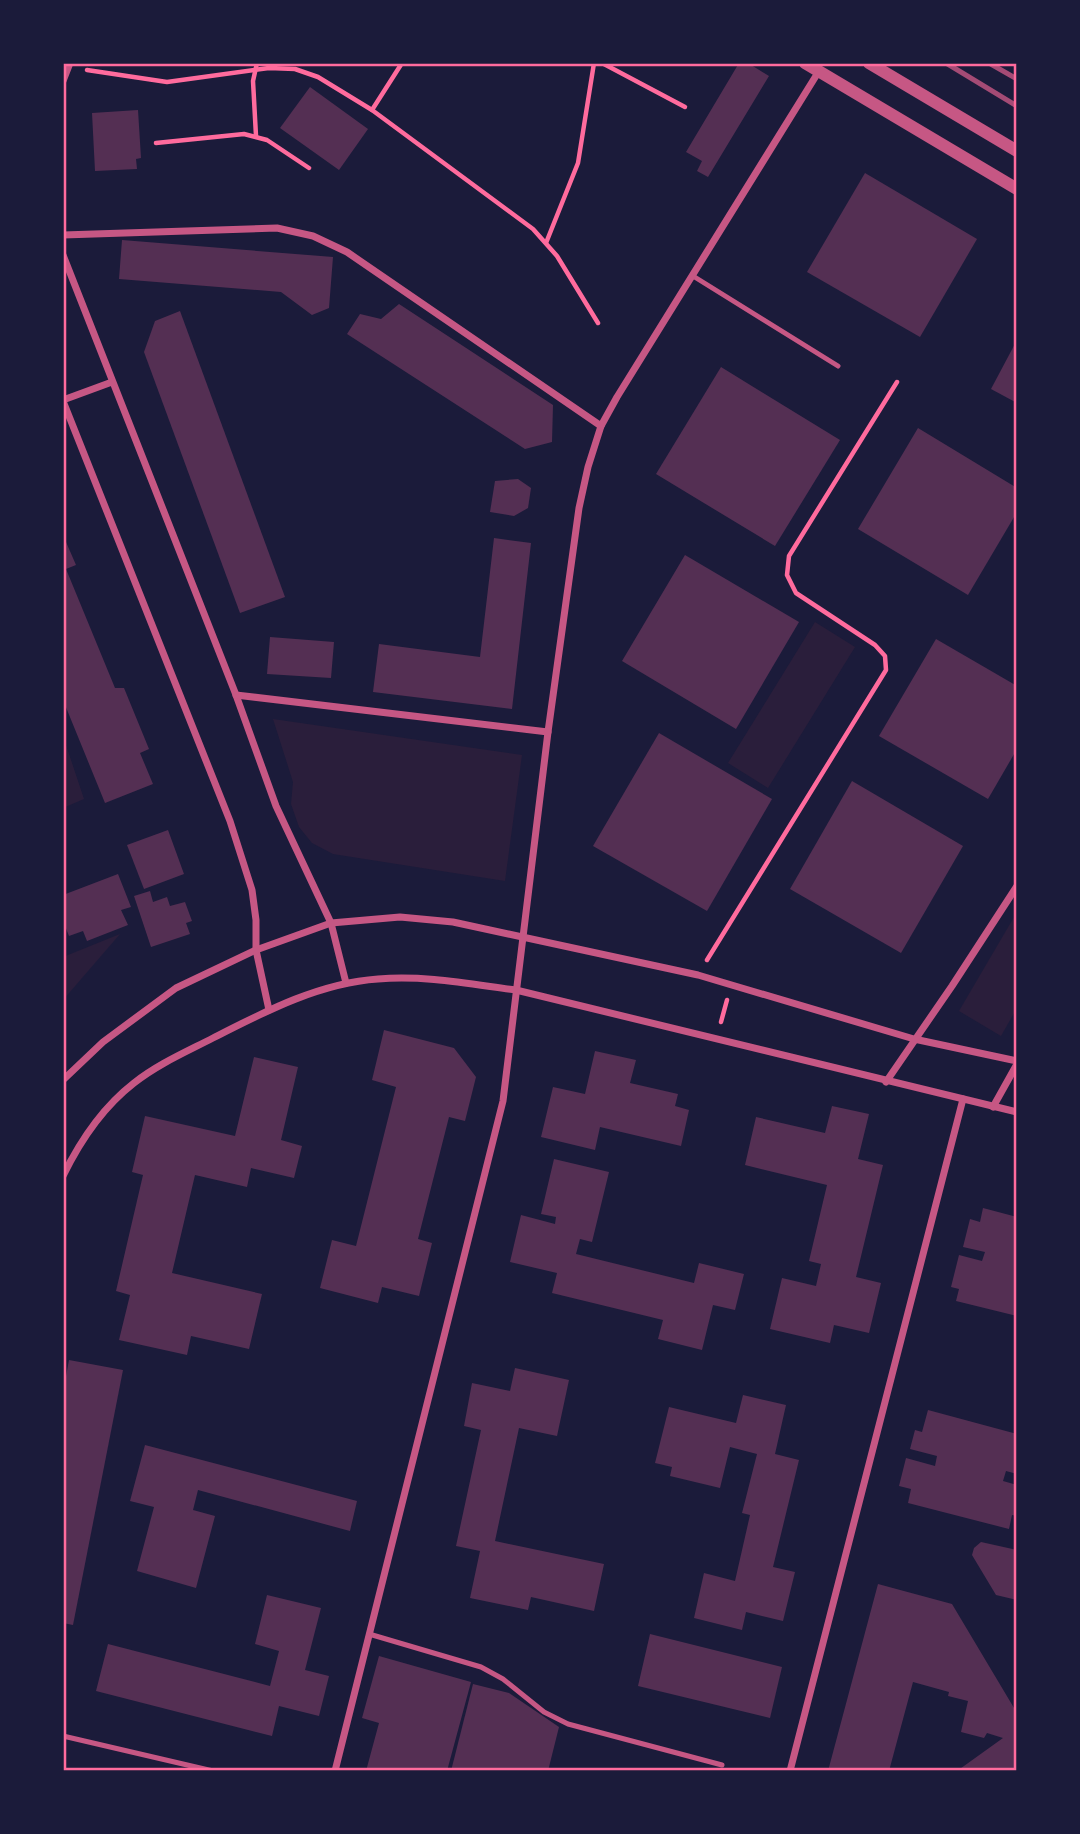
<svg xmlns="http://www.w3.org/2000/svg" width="1080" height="1834" viewBox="0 0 1080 1834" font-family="'Roboto Condensed',sans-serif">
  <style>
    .green { fill: #2a1e3b }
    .building { fill: #542f53 }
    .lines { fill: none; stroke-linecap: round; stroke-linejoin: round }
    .path { stroke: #ff6b9d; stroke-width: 4.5 }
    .service { stroke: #c65784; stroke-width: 5 }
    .minor { stroke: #c65784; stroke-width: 7 }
    .tertiary { stroke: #c65784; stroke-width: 12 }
    .rail { stroke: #a44b75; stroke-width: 5 }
    .neatline { fill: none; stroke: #ff6b9d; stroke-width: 2.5 }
  </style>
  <rect width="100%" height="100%" fill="#1b1b3a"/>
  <g class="green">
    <polygon points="815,622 855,647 768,788 728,763"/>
    <polygon points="273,719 522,755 505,881 333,854 312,843 299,827 291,804 293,782"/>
    <polygon points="63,736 84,799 63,808"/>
    <polygon points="1017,912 1017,1008 1001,1036 959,1011"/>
    <polygon points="120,934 63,1000 63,957"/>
  </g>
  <g class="building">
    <polygon points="739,63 748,63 769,76 708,177 697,171 702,161 686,152"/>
    <polygon points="310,87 368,129 339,170 280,128"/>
    <polygon points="138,110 141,158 136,159 137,169 95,171 92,113"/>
    <polygon points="865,173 977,239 920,337 807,272"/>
    <polygon points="122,240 333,257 329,308 312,315 281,292 119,279"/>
    <polygon points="399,304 553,405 552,442 525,449 347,334 360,314 381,319"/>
    <polygon points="180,311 285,597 240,613 144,352 155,321"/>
    <polygon points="1017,340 1017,403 991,389"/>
    <polygon points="721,367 840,440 775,546 656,474"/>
    <polygon points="918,428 1017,488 1017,512 968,595 858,529"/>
    <polygon points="518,479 531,488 528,508 514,516 490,512 495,481"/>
    <polygon points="63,535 76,565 66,569 115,688 124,688 149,749 140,753 153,784 105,803 63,700"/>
    <polygon points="494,538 531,543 512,709 373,692 379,644 480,657"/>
    <polygon points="685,555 799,622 736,729 622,661"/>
    <polygon points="270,637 334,642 331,678 267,674"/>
    <polygon points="936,639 1017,686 1017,749 988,799 879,736"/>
    <polygon points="659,733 772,799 707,911 593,846"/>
    <polygon points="852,781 963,846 901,953 790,889"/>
    <polygon points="168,830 184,874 144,889 127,845"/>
    <polygon points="118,874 131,907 121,910 128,925 87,941 83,931 69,936 63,921 63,895"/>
    <polygon points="150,891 153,902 167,897 170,906 185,902 192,921 186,923 190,934 151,947 134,896"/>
    <polygon points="384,1030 454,1048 476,1077 465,1121 449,1117 418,1239 432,1243 419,1296 382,1287 378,1303 320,1288 332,1240 356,1246 396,1087 372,1080"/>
    <polygon points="595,1051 636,1060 630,1083 678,1094 675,1106 689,1110 681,1146 600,1127 595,1150 541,1137 553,1087 585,1094"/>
    <polygon points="254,1057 298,1067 281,1140 302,1146 294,1178 251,1168 247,1187 195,1175 172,1273 262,1294 249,1349 191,1336 187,1355 119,1340 130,1295 116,1291 143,1175 132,1172 145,1116 235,1136"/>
    <polygon points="832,1106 869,1114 858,1159 883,1165 856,1277 881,1283 869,1333 834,1325 830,1343 770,1329 782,1278 816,1286 821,1264 809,1261 827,1185 745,1165 756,1117 825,1133"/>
    <polygon points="554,1159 609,1172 592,1242 580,1239 576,1254 694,1283 699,1263 744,1274 735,1310 713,1305 702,1350 658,1339 663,1320 552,1293 557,1273 510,1262 521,1215 555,1224 556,1217 541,1214"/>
    <polygon points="983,1208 1017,1217 1017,1316 956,1301 959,1289 951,1287 959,1255 982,1261 985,1252 963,1247 970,1219 980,1222"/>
    <polygon points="69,1360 123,1370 73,1625 63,1623 63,1393"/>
    <polygon points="515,1368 569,1380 557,1436 519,1428 495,1541 604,1564 594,1611 531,1597 528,1610 470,1598 480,1551 456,1546 481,1430 464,1426 472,1383 510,1391"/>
    <polygon points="743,1395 786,1405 775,1454 799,1460 773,1567 795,1572 783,1621 746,1612 742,1630 694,1618 704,1573 735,1581 750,1515 742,1513 757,1454 730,1447 720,1488 670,1476 672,1467 655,1463 669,1407 736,1423"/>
    <polygon points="928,1410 1017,1434 1017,1474 1006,1471 1003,1481 1017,1485 1017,1516 1012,1515 1009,1529 908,1503 911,1489 899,1486 906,1458 935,1466 937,1456 910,1449 915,1430 922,1432"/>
    <polygon points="145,1445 357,1501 350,1531 198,1490 193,1510 215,1516 196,1588 137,1571 154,1507 130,1501"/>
    <polygon points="981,1542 1017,1550 1017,1600 996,1595 972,1555 974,1548"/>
    <polygon points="878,1584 952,1604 1017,1713 1017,1771 957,1771 1003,1738 987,1733 984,1738 961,1732 968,1701 948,1696 949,1692 913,1682 889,1771 828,1771"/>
    <polygon points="267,1595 321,1608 305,1670 329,1676 319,1716 279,1706 272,1736 96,1691 108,1644 270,1686 279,1651 255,1644"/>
    <polygon points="650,1634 782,1667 770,1718 638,1686"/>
    <polygon points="379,1656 471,1682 447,1771 366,1771 379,1723 362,1718"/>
    <polygon points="473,1684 509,1693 559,1727 548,1771 451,1771"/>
  </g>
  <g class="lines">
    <g class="path">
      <polyline points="602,63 685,107"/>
      <polyline points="87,70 167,82 269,68 295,69 318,77 372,110 533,229 557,256 598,323"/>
      <polyline points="372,110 402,63"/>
      <polyline points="256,136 253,81 257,63"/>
      <polyline points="156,143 244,134 267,140 309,168"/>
      <polyline points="546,243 578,163 594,63"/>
      <polyline points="707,960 886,670 885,656 875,645 796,593 787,575 789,556 897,382"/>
      <polyline points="721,1022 727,1000"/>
    </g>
    <g class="service">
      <polyline points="693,276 838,366"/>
      <polyline points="369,1634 481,1667 503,1679 544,1712 568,1724 722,1765"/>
      <polyline points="63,1736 213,1771"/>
    </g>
    <g class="minor">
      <polyline points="63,81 70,63"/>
      <polyline points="63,235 277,228 313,236 347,252 601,426"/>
      <polyline points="63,255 236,695 276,806 331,923 346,983"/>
      <polyline points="63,400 112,382"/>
      <polyline points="63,401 230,821 252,890 256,920 256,950 269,1010"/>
      <polyline points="236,695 548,732"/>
      <polyline points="63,1080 103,1042 176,988 256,950 331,923 400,917 453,922 698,975 914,1039 1017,1061"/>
      <polyline points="886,1082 952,986 1017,886"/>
      <polyline points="993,1107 1017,1064"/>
      <path d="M63,1176C80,1141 103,1107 134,1083C158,1064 186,1052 213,1038C264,1012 319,983 378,979C424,975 470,984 516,990L1017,1112"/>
      <polyline points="335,1771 503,1101 548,732 579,508 588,467 601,426 617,397 819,71"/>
      <polyline points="790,1771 963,1099"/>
    </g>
    <g class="tertiary">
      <polyline points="805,63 1017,189"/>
      <polyline points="869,63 1017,151"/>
    </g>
    <g class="rail">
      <polyline points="946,63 1017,106"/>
      <polyline points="989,63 1017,79"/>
    </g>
  </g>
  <rect width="1080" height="1834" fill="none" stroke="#1b1b3a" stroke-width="130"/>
  <rect x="65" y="65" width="950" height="1704" class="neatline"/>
</svg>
